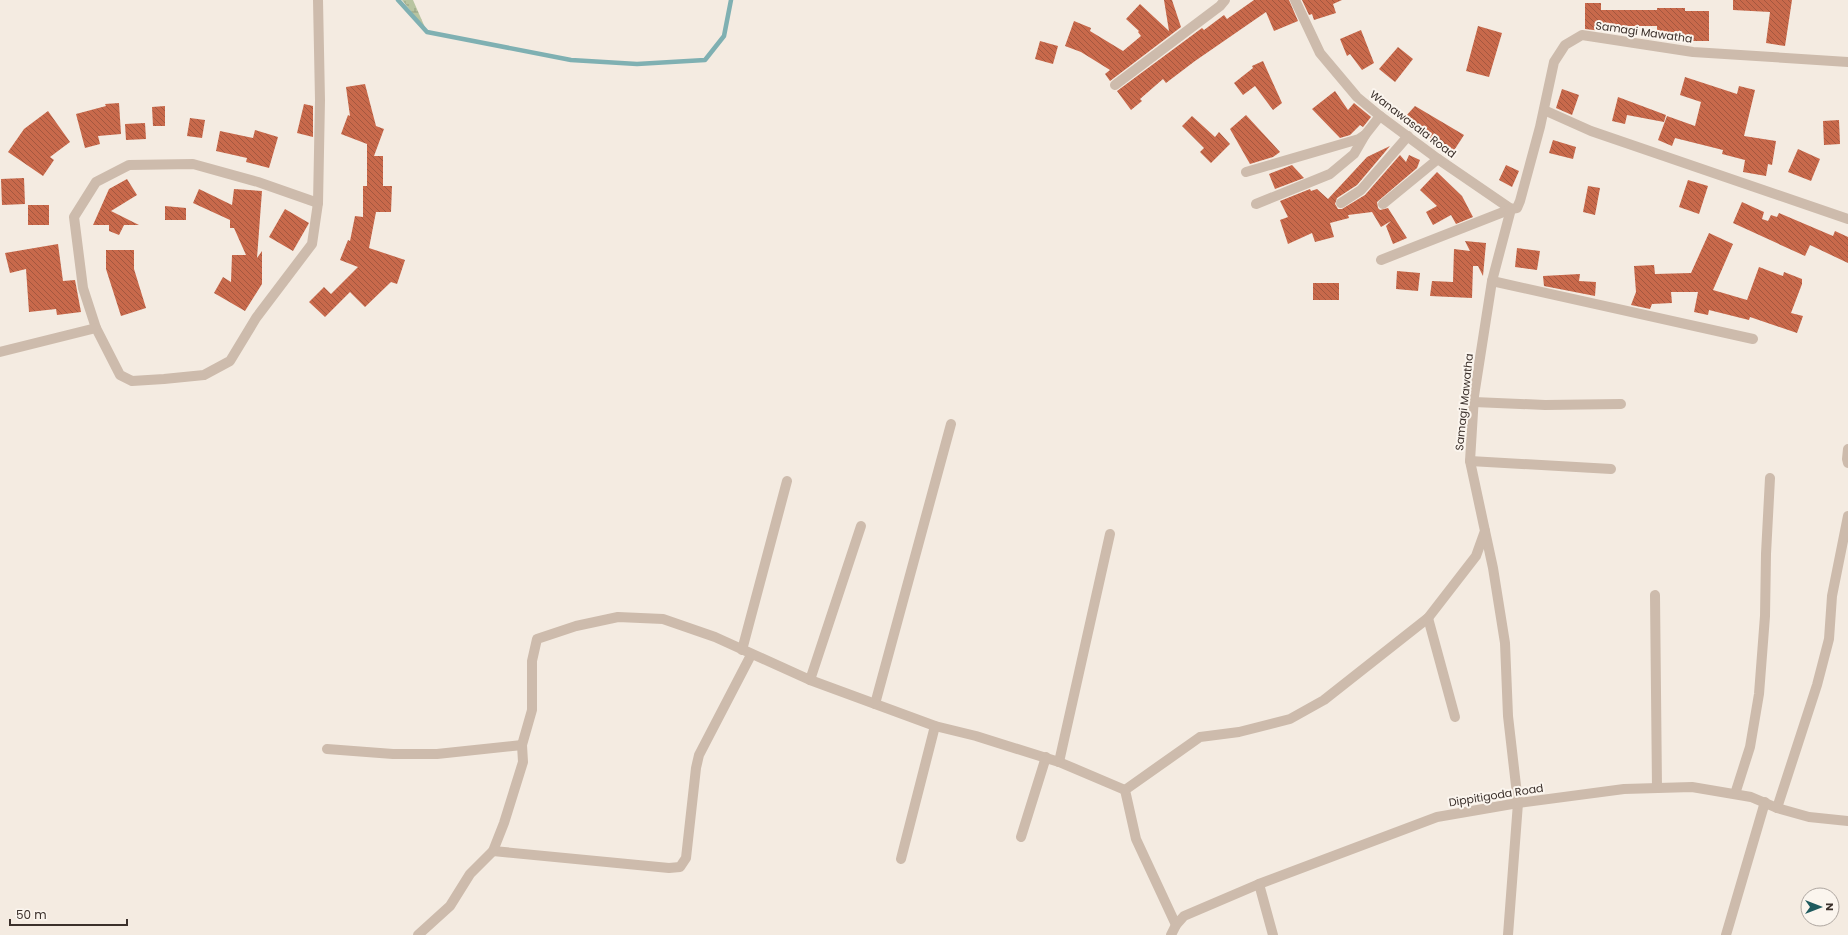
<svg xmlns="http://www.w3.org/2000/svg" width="1848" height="935" viewBox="0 0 1848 935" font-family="Poppins,sans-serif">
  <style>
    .wetland { fill: url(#wetland-marsh) }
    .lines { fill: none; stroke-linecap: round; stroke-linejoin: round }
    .stream { stroke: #7fb0b2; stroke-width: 4.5 }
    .building { fill: url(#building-back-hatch) }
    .street { stroke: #cdbbac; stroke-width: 10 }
    .labels { text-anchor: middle; stroke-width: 4; stroke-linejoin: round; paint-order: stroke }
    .street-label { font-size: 11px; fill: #3b302b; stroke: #fbf5ee }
  </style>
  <defs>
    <pattern id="wetland-marsh" width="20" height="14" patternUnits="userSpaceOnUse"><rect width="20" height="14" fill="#b8c4a0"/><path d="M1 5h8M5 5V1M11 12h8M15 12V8" fill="none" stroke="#97a083"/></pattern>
    <pattern id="building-back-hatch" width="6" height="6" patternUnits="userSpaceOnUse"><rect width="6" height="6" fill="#c8694b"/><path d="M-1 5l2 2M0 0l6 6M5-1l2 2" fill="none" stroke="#a4573f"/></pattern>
  </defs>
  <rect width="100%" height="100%" fill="#f4ebe1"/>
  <polygon class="wetland" points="402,0 413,0 427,32"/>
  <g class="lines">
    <polyline class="stream" points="398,0 427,32 571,60 637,64 705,60 724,36 731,0"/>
  </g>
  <g class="building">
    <polygon points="1164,0 1172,0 1181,27 1110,81 1105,74 1110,70 1081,52 1065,46 1074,21 1091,28 1090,31 1123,51 1141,36 1138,32 1139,31 1126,19 1140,4 1169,31"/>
    <polygon points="1254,0 1289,0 1298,21 1274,31 1266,12 1195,61 1166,83 1163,79 1140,99 1142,101 1131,110 1117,91 1202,28 1204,30 1224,15 1227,19"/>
    <polygon points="1302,0 1342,0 1333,4 1336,13 1314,20 1312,14 1309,15"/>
    <polygon points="1733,0 1792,0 1785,46 1766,43 1770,12 1733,10"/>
    <polygon points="1585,3 1601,3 1601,10 1657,10 1657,8 1685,8 1685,11 1709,11 1709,41 1693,41 1693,37 1657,37 1657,26 1602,26 1602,31 1585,29"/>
    <polygon points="1478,26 1502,33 1489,77 1466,71"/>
    <polygon points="1361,30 1374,63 1362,70 1350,54 1347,56 1340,39"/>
    <polygon points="1040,41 1058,46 1053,64 1035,59"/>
    <polygon points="1398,47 1413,59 1395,82 1379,69"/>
    <polygon points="1263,61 1282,103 1273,110 1255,86 1243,95 1234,83 1253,68 1252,66"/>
    <polygon points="1685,77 1737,94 1739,86 1755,90 1744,136 1776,141 1772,165 1768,164 1766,176 1743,172 1745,160 1722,154 1723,150 1675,138 1672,146 1658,140 1667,116 1695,126 1701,102 1680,95"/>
    <polygon points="365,84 376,126 384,129 374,156 383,156 383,186 392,186 391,212 376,212 369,248 405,260 397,284 391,282 365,307 350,292 325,317 309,302 324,287 331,294 358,267 340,260 348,240 350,241 355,216 363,217 363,186 367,186 367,144 341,134 348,115 350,116 346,87"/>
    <polygon points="1562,89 1579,95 1572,115 1556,108"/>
    <polygon points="1335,91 1348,110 1354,103 1371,117 1363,127 1360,125 1350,135 1340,138 1312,109"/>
    <polygon points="1618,97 1666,115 1664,122 1627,115 1625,124 1612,121"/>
    <polygon points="119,103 121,134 98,136 100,144 85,148 76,114 106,106 105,104"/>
    <polygon points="304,104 313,106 313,137 297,133"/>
    <polygon points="165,106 165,126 153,126 152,107"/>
    <polygon points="1415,106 1464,135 1453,152 1426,136 1405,117"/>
    <polygon points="48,111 70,142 50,157 54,160 43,176 8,152 24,129"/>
    <polygon points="1246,115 1280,152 1273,157 1250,164 1230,129"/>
    <polygon points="1192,116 1215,137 1219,132 1230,144 1211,163 1200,152 1204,148 1182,126"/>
    <polygon points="190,118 205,120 202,138 187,136"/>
    <polygon points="1839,120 1840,144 1824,145 1823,121"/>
    <polygon points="145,123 146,139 126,140 125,124"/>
    <polygon points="255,130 278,137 269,168 246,162 247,158 216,151 220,131 253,138"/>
    <polygon points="1553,140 1576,147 1573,159 1549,153"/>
    <polygon points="1390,146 1357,185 1337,198 1335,204 1338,209 1342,209 1365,195 1400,155 1406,162 1409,155 1420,160 1417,168 1377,202 1378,208 1380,210 1388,208 1407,238 1393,244 1386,226 1391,221 1381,227 1372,212 1348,215 1349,218 1330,223 1334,237 1315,242 1312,233 1288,244 1280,220 1288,217 1280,201 1310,189 1311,191 1317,189 1328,199 1367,157"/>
    <polygon points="1798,149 1820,159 1811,181 1788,172"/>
    <polygon points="1292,165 1304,178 1275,189 1269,174"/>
    <polygon points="1506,165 1519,171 1512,187 1499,180"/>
    <polygon points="1437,172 1462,196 1473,217 1456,224 1451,215 1433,225 1426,212 1437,206 1420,190"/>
    <polygon points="24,178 25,204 2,205 1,179"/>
    <polygon points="127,179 137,195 111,211 139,225 124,225 119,235 109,231 109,225 93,225 109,189"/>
    <polygon points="1688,180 1708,186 1699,214 1679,207"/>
    <polygon points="1588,186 1600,188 1595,215 1583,212"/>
    <polygon points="199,189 232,205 234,189 262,191 257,258 262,251 262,284 245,311 214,293 223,277 231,282 232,255 246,255 234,228 230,228 230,220 193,203"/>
    <polygon points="1742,202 1764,212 1762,219 1768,221 1771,215 1777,217 1779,213 1833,236 1835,231 1848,237 1848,263 1810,245 1805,256 1733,223"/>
    <rect x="28" y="205" width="21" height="20"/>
    <polygon points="165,206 186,208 186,220 165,220"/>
    <polygon points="285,209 309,223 293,251 269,237"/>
    <polygon points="1709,233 1733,244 1713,290 1747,300 1759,267 1783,276 1784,272 1802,279 1802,284 1791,313 1803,316 1797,333 1750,317 1749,320 1709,310 1708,315 1694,312 1698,292 1671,292 1672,303 1652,304 1650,309 1631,305 1636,292 1634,266 1654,265 1655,274 1691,273"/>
    <polygon points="1465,241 1486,243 1483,276 1478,266 1473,266 1472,298 1430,296 1432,281 1453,282 1454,249 1470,251"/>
    <polygon points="58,244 63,281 75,280 81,312 57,315 56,309 29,312 26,269 10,273 5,253"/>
    <polygon points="1517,248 1540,251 1537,270 1515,267"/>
    <polygon points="106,250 134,250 134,269 146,308 121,316 106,269"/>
    <polygon points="1397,271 1420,273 1418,291 1396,289"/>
    <polygon points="1580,274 1579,281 1596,282 1595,296 1544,286 1543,276"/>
    <rect x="1313" y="283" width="26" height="17"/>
  </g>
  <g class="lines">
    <g class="street">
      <polyline points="1295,0 1320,53 1357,97 1380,116 1438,159 1511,209"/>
      <polyline points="1115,85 1220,6 1225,0"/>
      <polyline points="1544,110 1591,131 1848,219"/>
      <polyline points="1246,172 1359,139 1365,135 1380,116"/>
      <polyline points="1341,203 1361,190 1408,136"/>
      <polyline points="1256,204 1330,174 1354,154 1365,135"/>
      <polyline points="1383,204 1438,159"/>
      <polyline points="1381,260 1511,209"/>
      <polyline points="1492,281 1753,339"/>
      <polyline points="96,328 83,288 74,217 96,182 129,165 193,164 258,182 318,203"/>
      <polyline points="0,352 96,328 120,375 132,381 164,379 204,375 230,361 256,318 312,244 318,203 320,100 318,0"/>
      <polyline points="1474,402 1545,405 1621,404"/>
      <polyline points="1848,449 1847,459 1848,463"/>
      <polyline points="1470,461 1611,469"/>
      <polyline points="1485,531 1493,568 1505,643 1508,716 1518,803 1508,935"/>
      <polyline points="1655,595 1657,788"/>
      <polyline points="1428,618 1455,717"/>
      <polyline points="742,650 787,481"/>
      <polyline points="810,680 861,526"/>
      <polyline points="875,704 951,424"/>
      <polyline points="327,749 393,754 437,754 522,745"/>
      <polyline points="1059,762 1110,534"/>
      <polyline points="1735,794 1750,747 1759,694 1765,616 1766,554 1770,478"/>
      <polyline points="1777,808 1817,685 1829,639 1832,596 1848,516"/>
      <polyline points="1021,837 1046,757"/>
      <polyline points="493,851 669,868 680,867 686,858 696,768 699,755 751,655"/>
      <polyline points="901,859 935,726"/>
      <polyline points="1259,884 1273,935"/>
      <polyline points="1176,925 1136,839 1125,790 1200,737 1239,732 1290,719 1324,700 1428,618 1476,556 1485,531 1470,461 1474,396 1492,281 1511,209 1517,208 1520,201 1540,127 1554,62 1565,45 1582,35 1693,52 1848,62"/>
      <polyline points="418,935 450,906 470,874 493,851 504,823 523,762 522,745 532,710 532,661 537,639 576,626 618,617 663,619 715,637 810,680 935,726 976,736 1059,762 1125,790"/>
      <polyline points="1171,935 1176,925 1184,916 1259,884 1437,817 1518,803 1624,789 1692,787 1751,797 1777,808 1809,817 1848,821"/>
      <polyline points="1726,935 1765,802"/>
    </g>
  </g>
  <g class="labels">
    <g class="street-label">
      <text transform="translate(1644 32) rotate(8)" y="4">Samagi Mawatha</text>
      <text transform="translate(1413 124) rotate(37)" y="4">Wanawasala Road</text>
      <text transform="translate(1464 402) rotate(-84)" y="4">Samagi Mawatha</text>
      <text transform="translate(1496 795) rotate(-9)" y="4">Dippitigoda Road</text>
    </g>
  </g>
  <g transform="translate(1820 907) rotate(90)"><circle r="19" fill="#fbf5ee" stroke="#aea6a0"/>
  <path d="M0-3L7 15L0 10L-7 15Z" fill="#1f5a5e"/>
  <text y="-6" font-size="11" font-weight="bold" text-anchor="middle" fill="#3b302b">N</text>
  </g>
  <path d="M10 919v6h117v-6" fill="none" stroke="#3b302b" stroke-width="2"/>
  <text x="16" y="919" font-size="12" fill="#3b302b" stroke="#fbf5ee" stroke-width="3" paint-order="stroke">50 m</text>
</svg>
